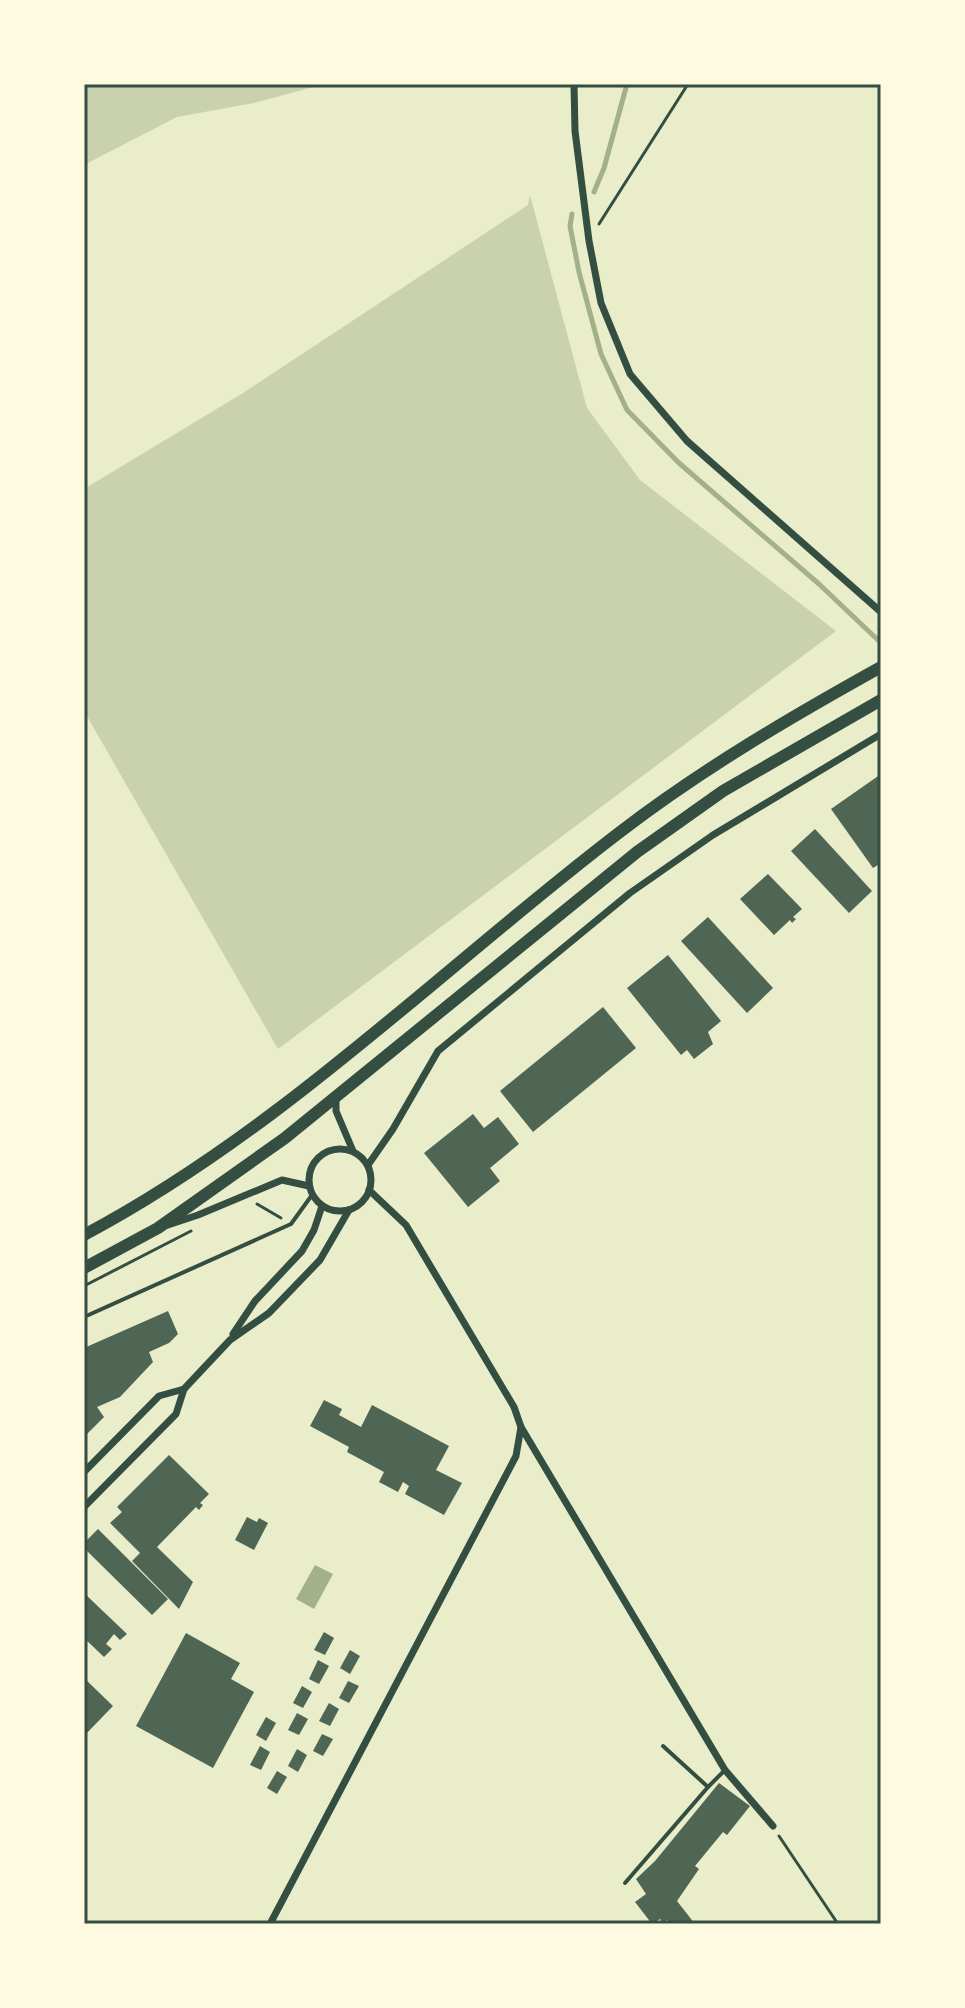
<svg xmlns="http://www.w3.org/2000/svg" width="965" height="2008" viewBox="0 0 965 2008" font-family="'Varela Round',sans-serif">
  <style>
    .green { fill: #cad2ad }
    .water { fill: #a3b18a }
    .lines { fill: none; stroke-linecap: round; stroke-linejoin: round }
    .stream { stroke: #a3b18a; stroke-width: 5 }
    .building { fill: #4f6655 }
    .path { stroke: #344e41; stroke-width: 3 }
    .service { stroke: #344e41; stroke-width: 4 }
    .minor { stroke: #344e41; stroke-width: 7 }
    .primary { stroke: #344e41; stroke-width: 12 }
    .neatline { fill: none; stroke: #344e41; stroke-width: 3 }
  </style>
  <rect width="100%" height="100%" fill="#e9edc9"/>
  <g class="green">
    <polygon points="84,84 324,84 254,103 177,117 84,165"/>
    <polygon points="530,195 587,408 640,480 836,631 278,1049 84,711 84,489 243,393 528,205"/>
  </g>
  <polygon class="water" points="315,1565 333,1574 314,1609 296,1599"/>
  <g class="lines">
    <g class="stream">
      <polyline points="594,192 604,168 627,84"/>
      <polyline points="572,214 570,226 579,272 601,354 627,410 679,463 819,584 879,641"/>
    </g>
  </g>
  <g class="building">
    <polygon points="881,774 881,863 873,868 831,809"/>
    <polygon points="815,829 872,891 849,913 791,851"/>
    <polygon points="768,874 802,909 793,917 796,919 792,923 790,920 774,935 740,899"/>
    <polygon points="708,917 773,988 747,1013 681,941"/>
    <polygon points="668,955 721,1021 708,1032 713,1044 694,1059 687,1050 681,1055 627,988"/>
    <polygon points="603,1007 636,1048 533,1132 500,1091"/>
    <polygon points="473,1114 484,1128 498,1117 519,1144 490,1168 500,1181 468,1207 424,1153"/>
    <polygon points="168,1311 178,1334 169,1343 149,1352 153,1362 120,1397 97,1407 104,1417 84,1437 84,1348"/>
    <polygon points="324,1400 342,1409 339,1415 361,1427 372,1405 449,1446 436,1470 462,1483 444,1515 405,1494 409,1486 403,1482 398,1492 379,1482 384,1472 347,1452 349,1447 310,1426"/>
    <polygon points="169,1455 209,1494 200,1503 203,1505 199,1510 196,1507 157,1547 193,1582 179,1609 132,1561 140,1553 110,1523 122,1512 117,1507"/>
    <polygon points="247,1517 257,1522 259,1518 268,1523 254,1550 235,1540"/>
    <polygon points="98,1529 168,1599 152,1615 84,1548 84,1543"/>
    <polygon points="84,1593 127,1634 120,1640 114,1634 106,1644 112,1649 104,1657 84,1638"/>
    <polygon points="324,1632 334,1638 325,1655 314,1650"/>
    <polygon points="186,1633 240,1663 231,1679 254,1692 213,1768 136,1726"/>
    <polygon points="350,1650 360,1656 350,1674 340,1668"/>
    <polygon points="318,1660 329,1666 319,1684 309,1679"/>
    <polygon points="84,1678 113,1706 84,1736"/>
    <polygon points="348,1681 359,1686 349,1703 339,1698"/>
    <polygon points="302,1686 312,1692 303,1708 293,1703"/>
    <polygon points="329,1703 339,1709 330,1726 319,1721"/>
    <polygon points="297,1713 308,1719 299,1735 288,1730"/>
    <polygon points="266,1717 276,1723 266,1741 256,1735"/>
    <polygon points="322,1734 333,1739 323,1756 313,1751"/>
    <polygon points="260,1746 270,1752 261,1770 250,1765"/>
    <polygon points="297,1749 307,1755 298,1772 288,1766"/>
    <polygon points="277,1771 287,1777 277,1794 267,1788"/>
    <polygon points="719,1783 750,1806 727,1835 723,1832 695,1866 699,1869 677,1901 695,1924 670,1924 667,1920 663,1923 660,1919 652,1924 635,1902 646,1894 636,1879 655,1861"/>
  </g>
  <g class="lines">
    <g class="path">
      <polyline points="599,224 688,84"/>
      <polyline points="257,1204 281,1218"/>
      <polyline points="84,1286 191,1231"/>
      <polyline points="779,1836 838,1924"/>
    </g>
    <g class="service">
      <polyline points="84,1317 291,1224 312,1195"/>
      <polyline points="663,1746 708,1787 725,1770"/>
      <polyline points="625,1883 708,1787"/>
    </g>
    <g class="minor">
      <polyline points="574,84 575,131 589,241 601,303 630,374 687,441 881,612"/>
      <polyline points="336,1097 336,1111 353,1151"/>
      <circle cx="340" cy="1180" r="31"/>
      <polyline points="368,1165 393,1129 438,1051 630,893 713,835 881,734"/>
      <polyline points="168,1225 198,1215 282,1180 309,1186"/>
      <polyline points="233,1334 255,1301 302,1251 314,1230 322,1206"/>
      <polyline points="521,1427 725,1770 773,1826"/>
      <polyline points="84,1472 159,1396 184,1389"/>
      <polyline points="84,1507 176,1414 184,1389 230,1340 269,1313 320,1260 349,1210"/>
      <polyline points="270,1924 516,1456 521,1427 514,1407 406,1225 369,1190"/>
    </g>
    <g class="primary">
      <path d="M84,1235C282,1130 443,967 620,832C702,769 791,717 881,667"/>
      <polyline points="84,1268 158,1228 285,1138 637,852 723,791 881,700"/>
    </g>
  </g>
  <rect width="965" height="2008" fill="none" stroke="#fefae0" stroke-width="172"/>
  <rect x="86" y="86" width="793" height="1836" class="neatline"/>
</svg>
